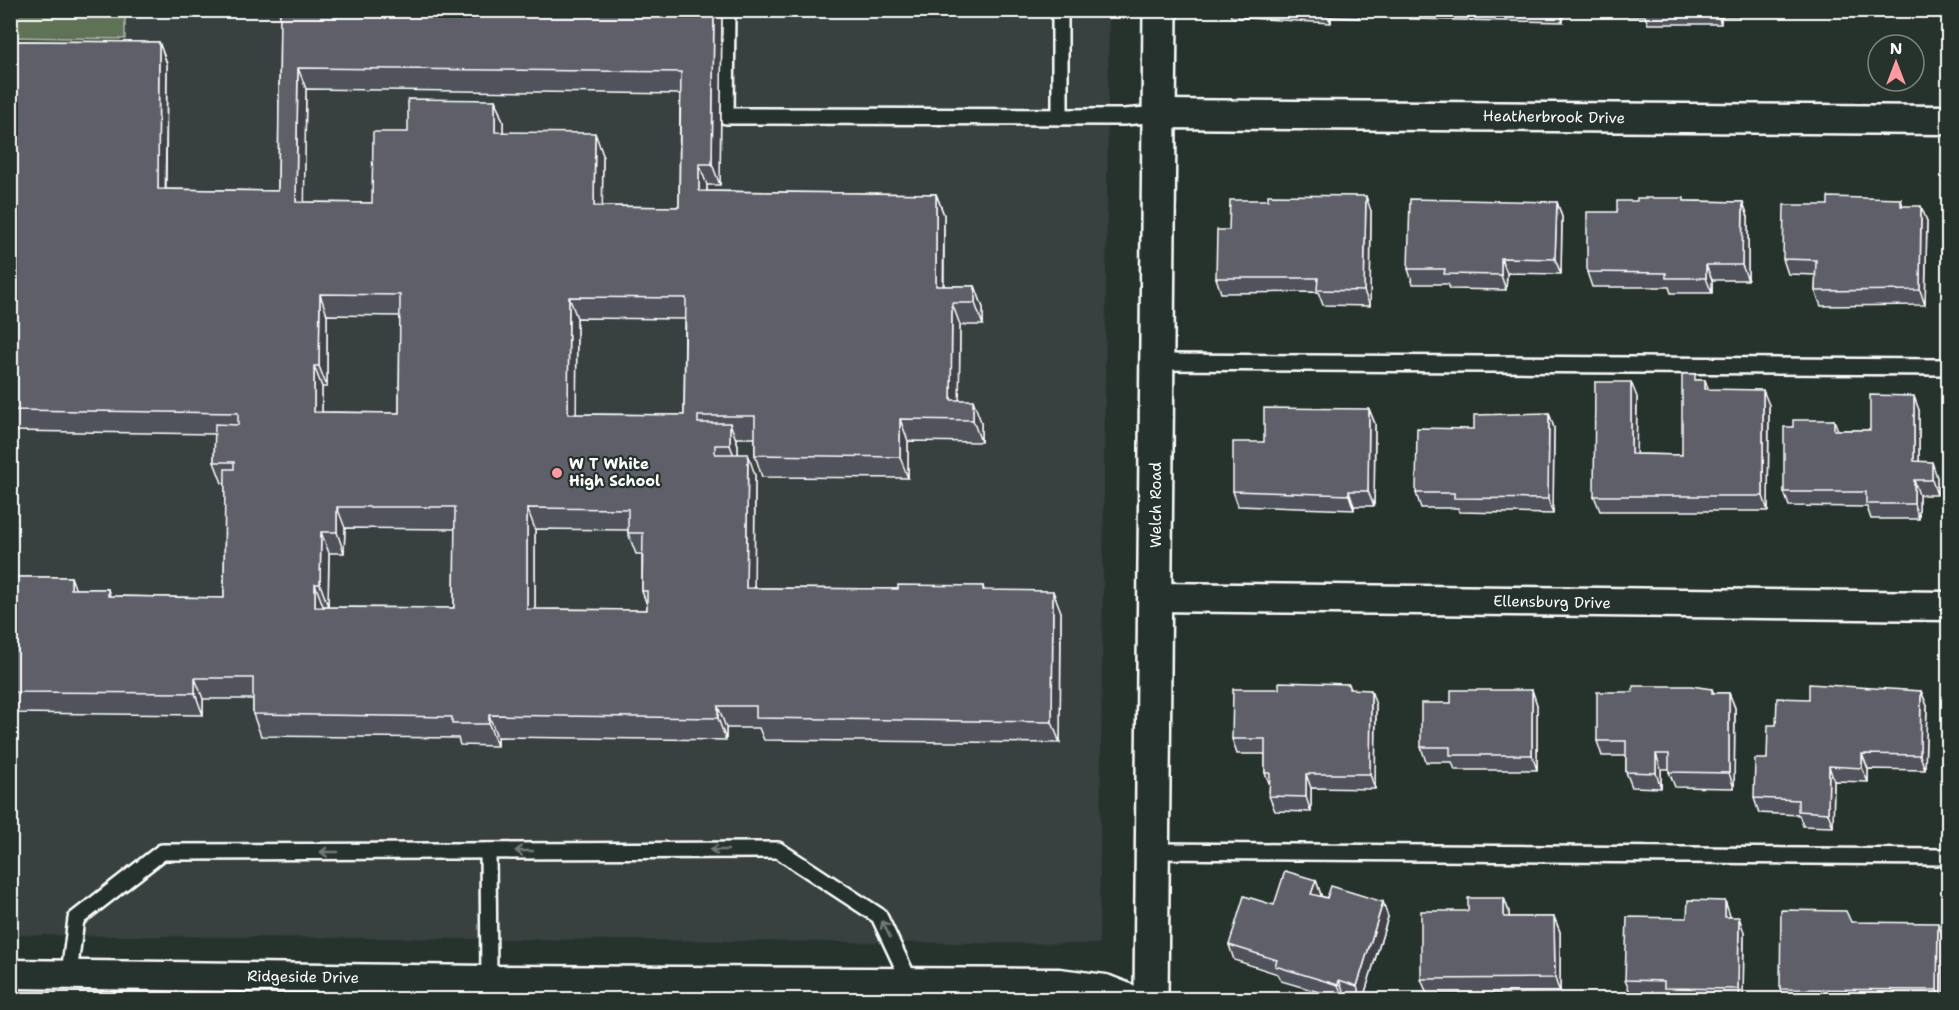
<svg xmlns="http://www.w3.org/2000/svg" width="1959" height="1010" viewBox="0 0 1959 1010" font-family="'Shantell Sans',sans-serif">
  <style>
    .built { fill: #374040 }
    .green { fill: #5f7255; stroke: #afb8aa; stroke-width: 1.5 }
    .lines { fill: none; stroke-linecap: round; stroke-linejoin: round }
    .lane-casing { stroke: #fff; stroke-width: 20 }
    .street-casing { stroke: #fff; stroke-width: 33 }
    .secondary-casing { stroke: #fff; stroke-width: 38 }
    .lane { stroke: #26332d; stroke-width: 15 }
    .street { stroke: #26332d; stroke-width: 28 }
    .secondary { stroke: #26332d; stroke-width: 33 }
    .wall { fill: #51525c; stroke: #fff; stroke-width: 1.5; fill-rule: evenodd }
    .shaded-wall { fill: #42424b; stroke: #fff; stroke-width: 1.5 }
    .building { fill: #5e5f6b; stroke: #fff; stroke-width: 1.5; fill-rule: evenodd }
    .oneway { stroke: #727a76 }
    .poi-dot { fill: #ff9aa2; stroke: #26332d; stroke-width: 2 }
    .labels { text-anchor: middle; stroke-width: 4.5; stroke-linejoin: round; paint-order: stroke }
    .street-label { font-size: 15px; fill: #fff; stroke: #26332d }
    .poi-label { font-size: 15px; font-weight: bold; fill: #fff; stroke: #26332d; text-anchor: start }
  </style>
  <rect width="100%" height="100%" fill="#26332d"/>
  <filter id="ink" filterUnits="userSpaceOnUse"><feTurbulence type="fractalNoise" baseFrequency=".0167" numOctaves="2"/><feDisplacementMap in="SourceGraphic" scale="12" xChannelSelector="R" yChannelSelector="G"/><feConvolveMatrix kernelMatrix="1 2 1 2 8 2 1 2 1" color-interpolation-filters="sRGB"/></filter>
  <g filter="url(#ink)">
    <polygon class="built" points="11,11 1109,11 1099,944 11,935"/>
    <polygon class="green" points="11,10 125,11 125,39 11,37"/>
    <g class="lines">
      <g class="lane-casing">
        <g id="lane">
          <polyline points="727,10 726,116 1124,117 1159,114"/>
          <polyline points="1060,117 1060,10"/>
          <polyline points="1158,362 1948,367"/>
          <polyline points="488,851 489,980"/>
          <polyline points="1153,851 1948,857"/>
          <polyline points="69,974 76,919 162,852 778,850 879,916 910,982"/>
        </g>
      </g>
      <g class="street-casing">
        <g id="street">
          <polyline points="1159,114 1948,120"/>
          <polyline points="1156,597 1948,606"/>
          <polyline points="10,974 489,980 1059,983 1105,989 1133,1000"/>
        </g>
      </g>
      <g class="secondary-casing">
        <polyline id="secondary" points="1151,1000 1160,10"/>
      </g>
      <use href="#lane" class="lane"/>
      <use href="#street" class="street"/>
      <use href="#secondary" class="secondary"/>
    </g>
    <g class="wall">
      <path d="M280,10H722L720,185H707V191L936,194L944,215V286H975L983,308V325H960L959,400L981,422V442L908,441V478L762,477L755,455V438H736L738,445V454L755,475L754,588L898,589L983,586L984,590L1061,612L1060,743L764,740L759,728H726V740L497,737V746L460,745L458,738L261,736L253,714V699H203V715L10,713V577H71L75,589H108L110,596L224,598L225,483H222L214,462L215,434L10,431V41L159,42L167,64L166,189L278,191ZM306,89L680,94L679,207L602,206L603,155L503,132V122L495,100L408,132L372,203L304,202ZM327,315L400,316L399,413L322,412V387H327ZM577,318L685,319L684,415L576,414ZM345,528L455,529L454,608L323,607V606H328L329,553H344ZM535,529L628,530V533L636,554H642V591L647,605V610L535,609Z"/>
      <polygon points="1229,10 1359,10 1359,18 1331,17 1331,23 1231,17"/>
      <polygon points="1406,10 1563,10 1563,22 1409,19"/>
      <polygon points="1603,10 1742,10 1742,16 1721,16 1721,24 1648,24 1645,16 1605,16"/>
      <polygon points="1901,199 1903,206 1927,221 1925,305 1821,306 1815,291 1816,275 1788,274 1783,259 1828,205"/>
      <polygon points="1685,201 1743,202 1748,217 1748,280 1712,280 1712,293 1671,293 1669,287 1592,287 1587,272 1617,212"/>
      <polygon points="1557,202 1562,217 1561,274 1507,273 1506,290 1450,289 1448,284 1413,284 1408,269"/>
      <polygon points="1371,211 1370,306 1323,305 1318,292 1221,293 1216,278"/>
      <polygon points="1697,380 1705,380 1708,390 1769,405 1768,511 1600,511 1594,496 1637,397 1636,454 1682,455"/>
      <polygon points="1369,409 1375,424 1374,506 1354,506 1354,510 1238,506 1233,491 1264,442"/>
      <polygon points="1919,410 1919,462 1937,477 1937,495 1919,495 1919,519 1871,519 1867,507 1789,506 1784,492 1793,427 1834,420 1838,430 1870,430"/>
      <polygon points="1549,413 1554,428 1553,514 1459,512 1458,508 1421,508 1416,493 1474,429"/>
      <polygon points="1349,684 1351,689 1376,705 1375,789 1311,788 1311,812 1275,811 1269,796 1270,785 1265,773 1265,754 1237,754 1232,739 1279,689"/>
      <polygon points="1712,689 1714,693 1729,693 1735,708 1734,788 1675,787 1669,772 1669,769 1661,769 1661,788 1632,787 1626,772 1626,756 1602,756 1597,741 1633,692"/>
      <polygon points="1532,690 1537,705 1537,770 1455,770 1452,762 1426,762 1421,747 1451,703"/>
      <polygon points="1921,691 1927,706 1925,770 1868,769 1868,782 1834,781 1833,827 1803,826 1799,815 1759,813 1754,798 1767,759 1776,725 1809,699"/>
      <polygon points="1316,880 1321,895 1321,896 1327,898 1383,902 1388,917 1363,999 1358,999 1345,995 1343,999 1281,981 1278,974 1234,960 1229,945 1274,905"/>
      <polygon points="1504,898 1509,912 1509,917 1554,917 1560,932 1560,993 1427,994 1421,979 1468,911"/>
      <polygon points="1725,901 1730,917 1744,932 1743,999 1668,999 1667,996 1631,995 1625,980"/>
      <polygon points="1851,922 1943,938 1943,999 1784,999 1780,989"/>
    </g>
    <g class="shaded-wall">
      <polygon points="714,10 722,10 720,185 712,164"/>
      <polygon points="1326,10 1328,10 1331,17 1331,23"/>
      <polygon points="1559,10 1563,10 1563,22"/>
      <polygon points="1716,10 1719,10 1721,16 1721,24"/>
      <polygon points="159,42 167,64 165,211 158,189"/>
      <polygon points="298,68 306,89 304,224 296,202"/>
      <polygon points="495,100 503,122 503,154 495,132"/>
      <polygon points="595,133 603,155 602,227 594,206"/>
      <polygon points="699,164 707,185 706,212 699,191"/>
      <polygon points="936,194 944,215 943,307 936,286"/>
      <polygon points="1366,196 1371,211 1370,306 1364,291"/>
      <polygon points="1557,202 1562,217 1561,274 1555,259"/>
      <polygon points="1743,202 1748,217 1748,280 1742,265"/>
      <polygon points="1921,206 1927,221 1925,305 1920,290"/>
      <polygon points="1501,258 1507,273 1506,290 1501,275"/>
      <polygon points="1706,265 1712,280 1712,293 1706,278"/>
      <polygon points="975,286 983,308 983,325 975,303"/>
      <polygon points="320,294 327,315 327,387 319,366"/>
      <polygon points="569,297 577,318 576,435 568,414"/>
      <polygon points="952,303 960,325 959,420 951,400"/>
      <polygon points="314,366 322,387 322,433 314,412"/>
      <polygon points="1705,380 1710,394 1705,389"/>
      <polygon points="1631,382 1637,397 1636,469 1631,454"/>
      <polygon points="1763,390 1769,405 1768,511 1763,496"/>
      <polygon points="1914,396 1919,410 1919,476 1914,461"/>
      <polygon points="973,400 981,422 981,442 973,420"/>
      <polygon points="1369,409 1375,424 1374,506 1368,491"/>
      <polygon points="1549,413 1554,428 1553,514 1548,499"/>
      <polygon points="900,419 908,441 908,478 900,457"/>
      <polygon points="730,423 738,445 738,466 730,445"/>
      <polygon points="748,454 755,475 754,609 746,588"/>
      <polygon points="1932,462 1937,477 1937,495 1932,480"/>
      <polygon points="1914,480 1919,495 1919,519 1914,504"/>
      <polygon points="1349,491 1354,506 1354,510 1349,495"/>
      <polygon points="337,507 345,528 344,553 337,532"/>
      <polygon points="527,508 535,529 535,630 527,609"/>
      <polygon points="321,532 329,553 328,606 320,584"/>
      <polygon points="71,577 79,599 71,589"/>
      <polygon points="315,584 323,606 323,629 315,607"/>
      <polygon points="1053,591 1061,612 1060,743 1052,722"/>
      <polygon points="195,678 203,699 203,715 195,693"/>
      <polygon points="1371,690 1376,705 1375,789 1370,774"/>
      <polygon points="1532,690 1537,705 1537,770 1532,755"/>
      <polygon points="1921,691 1927,706 1925,770 1920,755"/>
      <polygon points="1729,693 1735,708 1734,788 1729,773"/>
      <polygon points="718,706 726,728 726,740 718,718"/>
      <polygon points="489,715 497,737 497,746 489,724"/>
      <polygon points="1656,754 1661,769 1661,788 1656,773"/>
      <polygon points="1862,754 1868,769 1868,782 1862,768"/>
      <polygon points="1829,766 1834,781 1833,827 1828,813"/>
      <polygon points="1306,774 1311,788 1311,812 1306,797"/>
      <polygon points="1316,880 1321,895 1317,909 1311,894"/>
      <polygon points="1504,898 1509,912 1509,932 1504,917"/>
      <polygon points="1725,901 1730,916 1730,932 1725,917"/>
      <polygon points="1383,902 1388,917 1363,999 1362,999 1357,986"/>
      <polygon points="1554,917 1560,932 1560,993 1555,978"/>
      <polygon points="1739,917 1744,932 1743,999 1741,999 1738,989"/>
      <polygon points="1938,923 1943,938 1943,999 1940,999 1937,990"/>
      <polygon points="1339,980 1345,995 1344,999 1338,985"/>
    </g>
    <g class="building">
      <path d="M280,10H714L712,164H699V191L936,194V286H975V303H952L951,400H973V420L900,419V457L755,455V416H698V423H730V445H715V454H748L746,588L898,589V585L983,586V590L1053,591L1052,722L756,718V706H718V718L489,715V724H452V717L253,714V678H195V693L10,692V577H71V589H108V596L224,598L225,469H234V462H214L215,424L238,425V413L10,410V41L159,42L158,189L278,191ZM298,68L681,72L679,207L594,206L595,133L495,132V100L408,99V132H373L372,203L296,202ZM320,294L400,295L399,413L314,412V366H319ZM569,297L686,298L684,415L568,414ZM337,507H455L454,608L315,607V584H320L321,532H337ZM527,508L628,509V533H643L642,591H647V610L527,609Z"/>
      <polygon points="1268,195 1366,196 1364,291 1317,290 1318,278 1216,278 1217,230 1229,230 1230,200 1268,200"/>
      <polygon points="1828,197 1901,199 1901,206 1921,206 1920,290 1815,291 1816,260 1783,259 1784,205 1828,205"/>
      <polygon points="1637,198 1684,198 1684,201 1743,202 1742,265 1706,265 1706,278 1666,278 1666,273 1587,272 1587,212 1617,212 1617,201 1637,201"/>
      <polygon points="1410,199 1557,202 1555,259 1501,258 1501,275 1444,274 1445,269 1408,269"/>
      <polygon points="1682,374 1695,374 1695,380 1705,380 1705,389 1763,390 1763,496 1594,496 1595,382 1631,382 1631,454 1682,455"/>
      <polygon points="1870,395 1914,396 1914,461 1932,462 1932,480 1914,480 1914,504 1866,504 1866,492 1784,492 1784,427 1793,427 1793,420 1834,420 1834,430 1870,430"/>
      <polygon points="1264,408 1369,409 1368,491 1349,491 1349,495 1233,491 1233,442 1264,442"/>
      <polygon points="1549,413 1548,499 1454,498 1454,493 1416,493 1417,428 1474,429 1474,415"/>
      <polygon points="1279,682 1349,684 1349,689 1371,690 1370,774 1306,774 1306,797 1269,796 1270,773 1265,773 1265,739 1232,739 1233,689 1279,689"/>
      <polygon points="1809,684 1921,691 1920,755 1862,754 1862,768 1829,766 1828,813 1798,811 1798,800 1754,798 1755,759 1767,759 1768,725 1776,725 1777,698 1809,699"/>
      <polygon points="1633,686 1691,686 1712,689 1712,693 1729,693 1729,773 1669,772 1669,754 1656,754 1656,773 1626,772 1626,741 1597,741 1597,692 1633,692"/>
      <polygon points="1451,690 1532,690 1532,755 1450,755 1450,747 1421,747 1421,703 1451,703"/>
      <polygon points="1285,871 1316,880 1311,894 1327,898 1331,886 1383,902 1357,986 1339,980 1338,985 1275,966 1277,960 1229,945 1244,896 1274,905"/>
      <polygon points="1468,898 1504,898 1504,917 1554,917 1555,978 1421,979 1421,911 1468,911"/>
      <polygon points="1688,900 1725,901 1725,917 1739,917 1738,989 1664,988 1664,981 1625,980 1627,917 1687,918"/>
      <polygon points="1781,910 1846,911 1851,922 1938,923 1937,990 1780,989"/>
    </g>
    <defs><path id="oneway-shaft" d="M-6 0H5M1.5-3L5.5 0L1.5 3" fill="none" stroke-width="1.6" stroke-linecap="round" stroke-linejoin="round" transform="scale(1.5)"/></defs>
    <g class="oneway">
      <use href="#oneway-shaft" transform="translate(719 850) rotate(180)"/>
      <use href="#oneway-shaft" transform="translate(524 851) rotate(180)"/>
      <use href="#oneway-shaft" transform="translate(329 852) rotate(180)"/>
      <use href="#oneway-shaft" transform="translate(886 929) rotate(-115)"/>
    </g>
  </g>
  <circle class="poi-dot" cx="557" cy="473" r="6"/>
  <g class="labels">
    <g class="street-label">
      <text transform="translate(1554 117) rotate(1)" y="5">Heatherbrook Drive</text>
      <text transform="translate(1156 505) rotate(-90)" y="5">Welch Road</text>
      <text transform="translate(1552 602) rotate(1)" y="5">Ellensburg Drive</text>
      <text transform="translate(303 977) rotate(1)" y="5">Ridgeside Drive</text>
    </g>
    <g class="poi-label">
      <text x="569" y="469">W T White<tspan x="569" dy="17">High School</tspan></text>
    </g>
  </g>
  <rect width="1959" height="1010" fill="none" stroke="#26332d" stroke-width="36"/>
  <rect x="18" y="18" width="1923" height="974" fill="none" stroke="#fff" stroke-width="2" filter="url(#ink)"/>
  <g transform="translate(1896 63)"><circle r="28" fill="#26332d" stroke="#7d8581" stroke-width="1.5"/>
  <path d="M0-4.5L10 22L0 15L-10 22Z" fill="#ff9aa2"/>
  <text y="-9" font-size="16" font-weight="bold" text-anchor="middle" fill="#ffffff">N</text>
  </g>
</svg>
